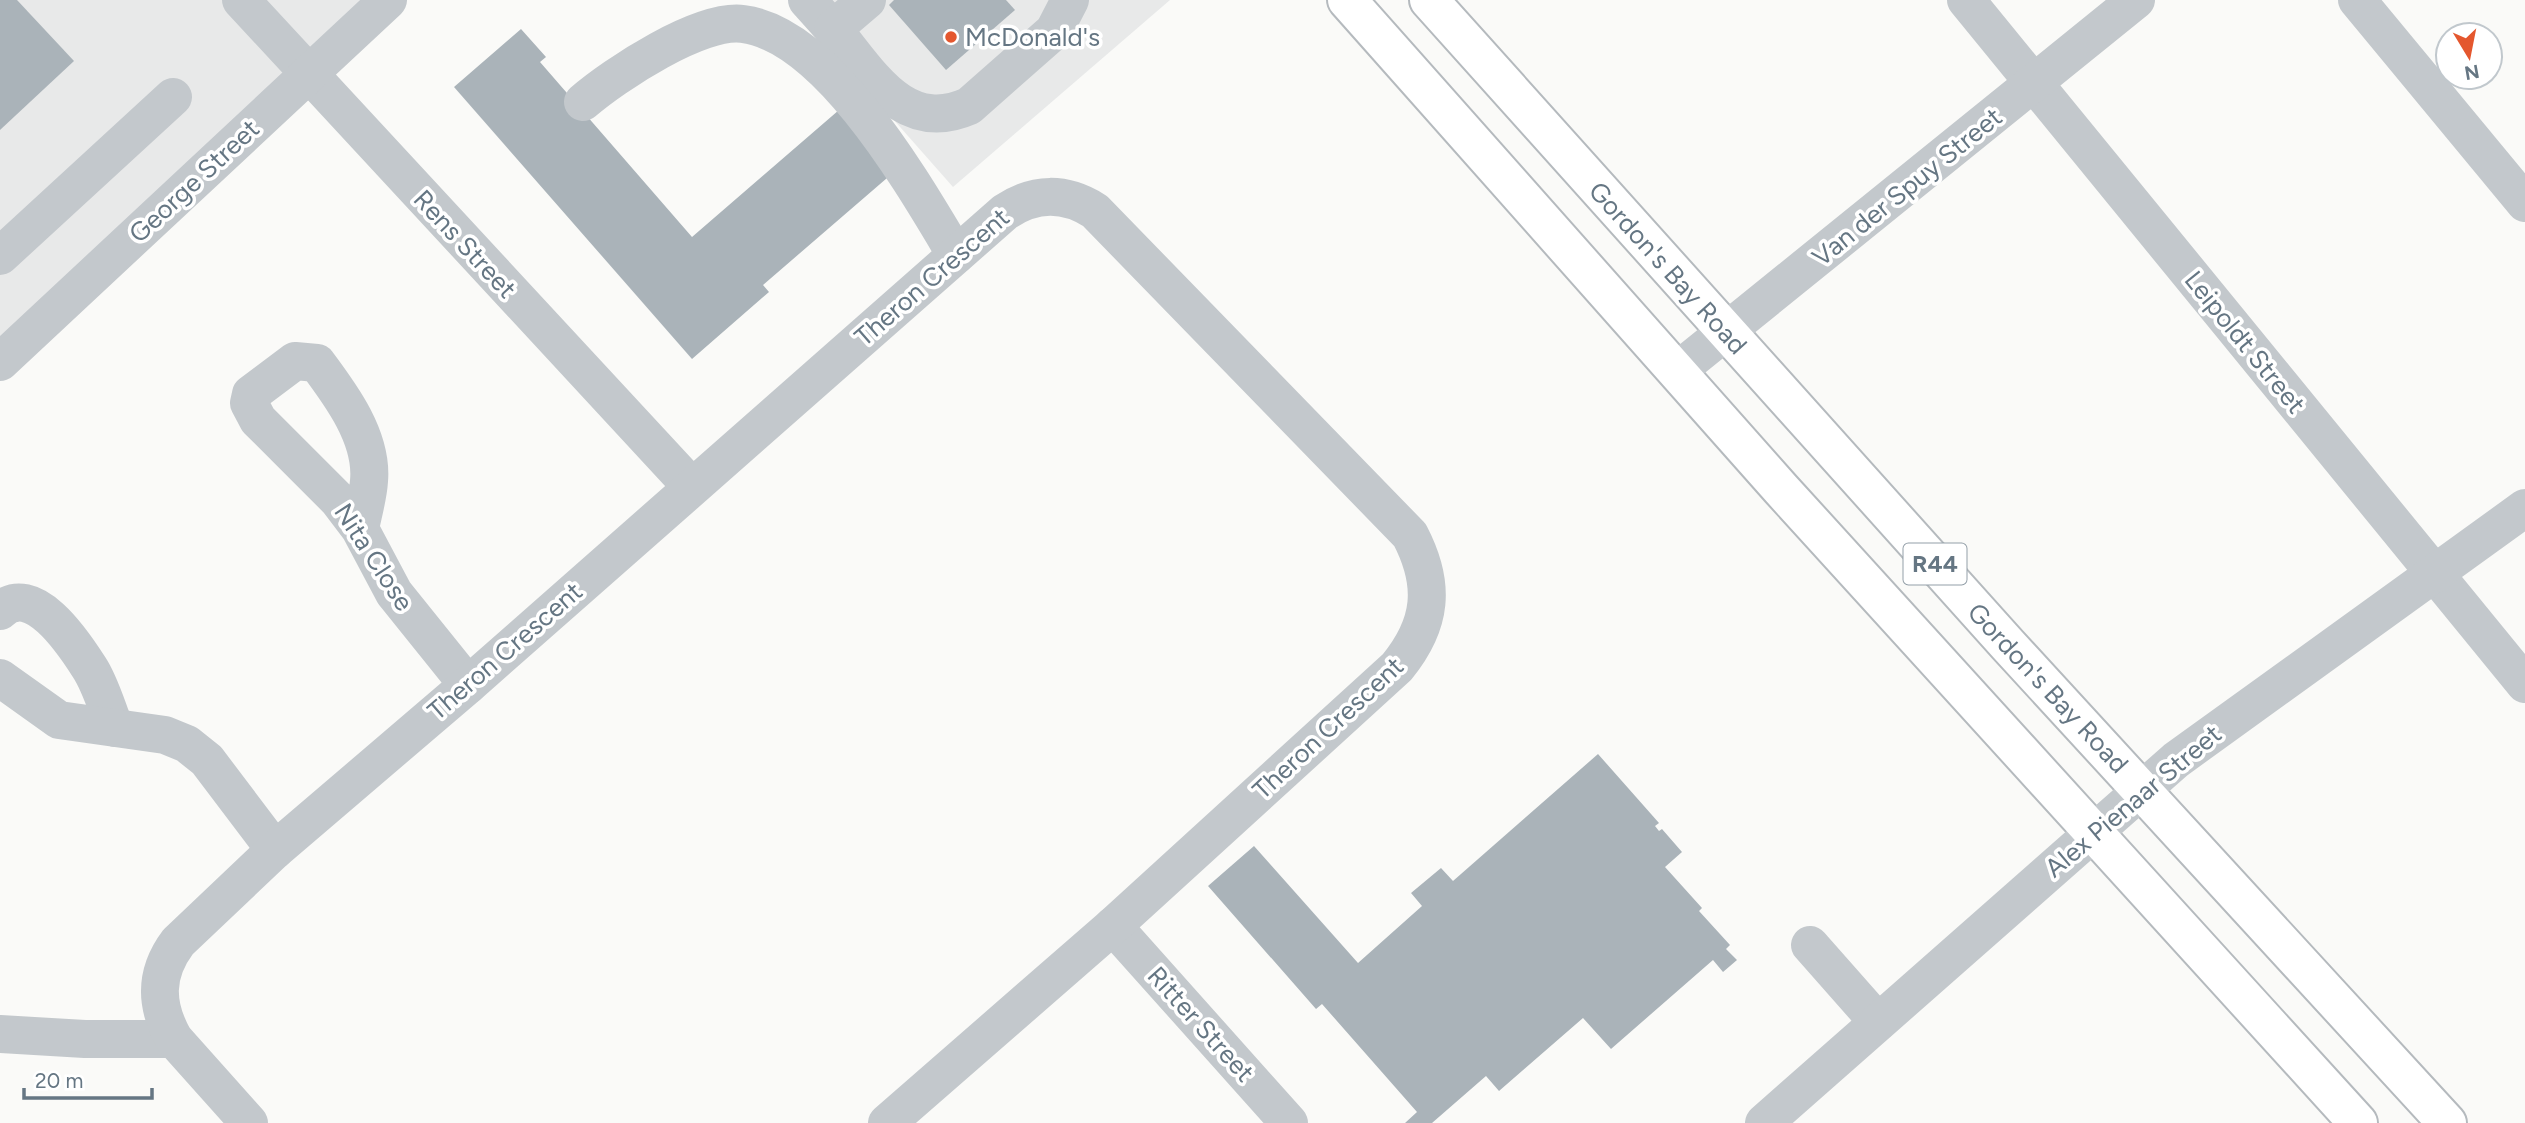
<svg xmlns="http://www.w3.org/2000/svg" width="2525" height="1123" viewBox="0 0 2525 1123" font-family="Figtree,sans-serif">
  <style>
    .built { fill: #e8e9e9 }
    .building { fill: #aab3b9 }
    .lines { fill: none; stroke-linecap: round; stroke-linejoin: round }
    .major-casing { stroke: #b5babe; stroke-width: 42 }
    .minor { stroke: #c3c8cc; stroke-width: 38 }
    .major { stroke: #fff; stroke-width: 38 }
    .poi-dot { fill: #e4572e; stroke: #fff; stroke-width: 2.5 }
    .labels { text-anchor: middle; stroke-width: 7; stroke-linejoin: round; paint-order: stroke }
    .shield { fill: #fff; stroke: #939fa8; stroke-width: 2 }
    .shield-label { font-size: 24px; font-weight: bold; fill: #657683 }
    .poi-label { font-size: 26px; fill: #657683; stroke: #fff; text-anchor: start }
    .street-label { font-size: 26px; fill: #657683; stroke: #fff }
  </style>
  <rect width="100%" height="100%" fill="#fafaf8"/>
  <g class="built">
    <polygon points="0,0 388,0 0,365"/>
    <polygon points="788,0 1170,0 953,187"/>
  </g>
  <g class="building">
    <polygon points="0,0 17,0 74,61 0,130"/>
    <polygon points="894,0 1006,0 1015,10 946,70 889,5"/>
    <polygon points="521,29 546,57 540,62 692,237 839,110 894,172 763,285 769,292 692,359 454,87"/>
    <polygon points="1598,754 1659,823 1655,826 1659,831 1662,829 1682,852 1665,867 1702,908 1699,911 1730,945 1726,949 1737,960 1723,972 1713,960 1611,1049 1583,1018 1499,1091 1486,1076 1432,1123 1405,1123 1417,1112 1322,1004 1316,1009 1208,886 1254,846 1358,963 1422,906 1411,893 1441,868 1453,881"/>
  </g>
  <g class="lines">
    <g class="major-casing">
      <g id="major">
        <polyline points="1347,0 1781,489 2358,1123"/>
        <polyline points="1429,0 2008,645 2447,1123"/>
      </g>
    </g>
    <g class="minor">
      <polyline points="241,0 691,486"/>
      <polyline points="807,0 833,29"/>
      <path d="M867,0L833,29C870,73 903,135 969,106L1054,31L1070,0"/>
      <polyline points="1966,0 2525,684"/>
      <polyline points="2357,0 2525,203"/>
      <path d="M583,102C614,75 701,18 743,24C829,35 914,185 956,255"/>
      <polyline points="0,256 173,97"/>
      <polyline points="0,362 388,0"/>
      <polyline points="1677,371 2136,0"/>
      <path d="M360,529C363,513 368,497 369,481C373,438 341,395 317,363L295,361L251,394L249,403L258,420L338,500L360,529L394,593L468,685"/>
      <path d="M0,611C32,580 73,642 89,667C101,685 107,709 115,728"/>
      <polyline points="0,678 59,720 165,735 187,744 207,760 275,850"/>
      <polyline points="1113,926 1289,1123"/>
      <polyline points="1810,945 1878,1022"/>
      <polyline points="0,1034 85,1039 174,1039"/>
      <path d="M249,1123L174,1039C155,1005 154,974 178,942L275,850L468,685L1005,212C1035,192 1065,192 1095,211L1410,535C1436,585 1432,624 1397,667L1113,926L887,1123"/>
      <polyline points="1764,1123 2176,760 2525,508"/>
    </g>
    <use href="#major" class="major"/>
  </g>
  <circle class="poi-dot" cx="951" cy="37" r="7"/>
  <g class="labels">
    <rect class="shield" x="1903.5" y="543.5" width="63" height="41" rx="5"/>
    <g class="shield-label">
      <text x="1935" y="572">R44</text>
    </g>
    <g class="poi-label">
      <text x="965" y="46">McDonald's</text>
    </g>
    <g class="street-label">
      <text transform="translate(194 181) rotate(-43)" y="9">George Street</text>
      <text transform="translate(1907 187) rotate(-39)" y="9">Van der Spuy Street</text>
      <text transform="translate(465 244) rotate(47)" y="9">Rens Street</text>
      <text transform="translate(1668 268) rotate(48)" y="9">Gordon's Bay Road</text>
      <text transform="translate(932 277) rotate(-41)" y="9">Theron Crescent</text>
      <text transform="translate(2245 342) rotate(51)" y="9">Leipoldt Street</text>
      <text transform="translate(374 557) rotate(57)" y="9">Nita Close</text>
      <text transform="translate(505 651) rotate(-41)" y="9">Theron Crescent</text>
      <text transform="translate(2048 688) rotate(47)" y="9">Gordon's Bay Road</text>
      <text transform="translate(1328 728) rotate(-43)" y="9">Theron Crescent</text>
      <text transform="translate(2133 801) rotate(-40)" y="9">Alex Pienaar Street</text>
      <text transform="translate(1201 1024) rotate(48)" y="9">Ritter Street</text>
    </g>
  </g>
  <g transform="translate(2469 56) rotate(170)"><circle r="33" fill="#ffffff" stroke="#c1c8cd" stroke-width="2"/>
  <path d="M0-5L12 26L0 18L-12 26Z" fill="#e4572e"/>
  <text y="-10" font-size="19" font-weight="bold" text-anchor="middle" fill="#657683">N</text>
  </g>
  <path d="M24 1088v10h128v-10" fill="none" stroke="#657683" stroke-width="3.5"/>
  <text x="35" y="1088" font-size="21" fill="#657683" stroke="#ffffff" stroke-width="5" paint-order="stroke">20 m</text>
</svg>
